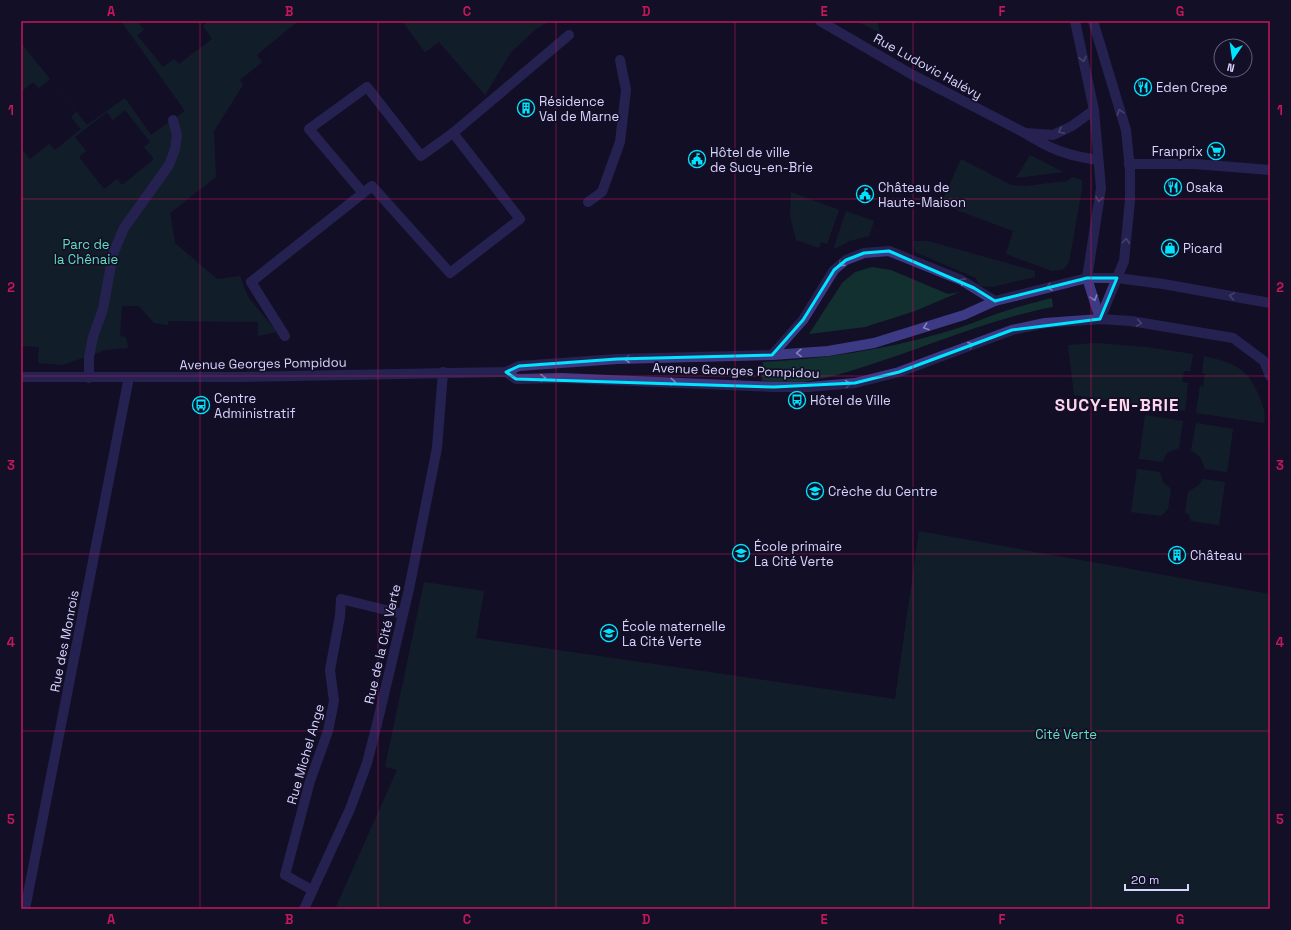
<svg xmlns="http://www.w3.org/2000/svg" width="1291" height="930" viewBox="0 0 1291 930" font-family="'Space Grotesk',sans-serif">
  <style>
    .green { fill: #12302f; fill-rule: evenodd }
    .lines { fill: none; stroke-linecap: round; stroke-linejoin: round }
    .pedestrian { stroke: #3d3a85; stroke-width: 10 }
    .minor { stroke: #3d3a85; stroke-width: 10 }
    .tertiary { stroke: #3d3a85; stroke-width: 10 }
    .oneway { stroke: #837fbc }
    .marked { fill: none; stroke: #00e5ff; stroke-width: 3; stroke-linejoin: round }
    .grid { fill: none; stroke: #c2185b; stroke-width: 1; stroke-opacity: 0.55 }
    .labels { text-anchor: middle; stroke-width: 3.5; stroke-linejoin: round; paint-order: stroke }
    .street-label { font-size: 13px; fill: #d9d4ff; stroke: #130f26 }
    .poi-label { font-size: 13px; fill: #d9d4ff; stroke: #130f26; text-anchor: start }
    .park-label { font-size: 13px; fill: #5fe0c0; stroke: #130f26 }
    .district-label { font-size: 17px; font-weight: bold; letter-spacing: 1px; fill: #ffd6f0; stroke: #130f26 }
    .neatline { fill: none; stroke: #c2185b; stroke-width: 1.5 }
    .grid-label { font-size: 13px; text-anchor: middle; font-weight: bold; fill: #c2185b }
  </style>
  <rect width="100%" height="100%" fill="#130f26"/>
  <g class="green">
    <path d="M121,21H137L144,30L137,35L163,67L174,59L179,64L212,39L203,26L209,21H298L257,55L262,62L240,80L243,85L214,131L216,177L170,213L175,243L217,279L240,276L248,297L277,332L258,336V322L168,321V325L154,323L139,306H122L120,336L126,337L128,348L105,350L63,365L38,363L39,347L21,346V148L30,159L49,144L55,150L81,129L71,117L76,112L50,79L39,88L33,82L21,92V43L87,125L125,98L151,135L185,111ZM125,110L150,142L144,147L154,159L122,185L117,179L104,189L79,157L86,151L75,137L107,112L113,120Z"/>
    <polygon points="402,21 549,21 535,30 511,52 485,95 439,42 425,52"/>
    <polygon points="857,21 877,21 880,33"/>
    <polygon points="1030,155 1063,172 1016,178"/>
    <polygon points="961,159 1011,185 1025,186 1067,181 1072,177 1082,180 1082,189 1069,262 1064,269 1052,271 1006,254 1013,231 941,204"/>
    <polygon points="791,192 839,210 827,244 821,242 819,248 796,240 790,216"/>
    <polygon points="846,211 874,221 869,236 850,241 835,249 834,247"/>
    <polygon points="914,241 928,241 1035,271 1035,277 992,287 980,286 976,278 915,252 913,245"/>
    <polygon points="872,267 891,270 948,294 960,292 915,311 865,327 809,334 842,283 855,272"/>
    <path d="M1052,298L1053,307C994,318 939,342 881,361C854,370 825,380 796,383C785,384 773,382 762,381L763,362C824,359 883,350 942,333C964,327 984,318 1005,311C1021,306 1036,302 1052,298Z"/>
    <polygon points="1096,343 1146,347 1193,354 1190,371 1184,371 1182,382 1188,383 1185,411 1074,395 1068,345"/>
    <path d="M1204,356C1233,363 1247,367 1259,396C1263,406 1266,413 1264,423L1196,413L1200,386L1203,387L1205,374L1202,373Z"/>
    <polygon points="1145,415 1183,421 1179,448 1167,453 1162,462 1139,459"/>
    <polygon points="1196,423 1233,429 1227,472 1205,469 1201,458 1191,450"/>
    <polygon points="1137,469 1160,472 1163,482 1171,489 1168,509 1161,516 1131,512"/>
    <polygon points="1203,479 1225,482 1219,525 1191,521 1189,515 1185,512 1188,492 1199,485"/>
    <polygon points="919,531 1270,594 1270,909 335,909 397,770 385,767 424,582 484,591 476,638 895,699"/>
  </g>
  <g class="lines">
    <g class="pedestrian">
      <polyline points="453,133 569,35"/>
      <polyline points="1129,164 1195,164 1270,170"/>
      <polyline points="285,336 251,282 372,186 450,273 520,219 453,133 421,156 367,87 309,129 363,193"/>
    </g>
    <g class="minor">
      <polyline points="820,21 911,74 1025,133"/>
      <path d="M1094,110L1072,126L1053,135L1025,133C1050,149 1068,156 1098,160"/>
      <polyline points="588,202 602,192 620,142 626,90 620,60"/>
      <polyline points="772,355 803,320 834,270 846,260 864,253 889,251 961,280 995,301"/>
      <polyline points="89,378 89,357 93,337 103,309 113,254 124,228 169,165 175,149 177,135 173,120"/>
      <polyline points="312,890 285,875 310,781 328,731 334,701 330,670 340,616 341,599 402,614"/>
      <polyline points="25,909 129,377"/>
      <polyline points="304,909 350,809 367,763 377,724 409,589 437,448 443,372"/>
    </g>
    <g class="tertiary">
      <polyline points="1075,21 1094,110 1101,188 1087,278 1100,319"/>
      <polyline points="1093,21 1126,130 1130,170 1130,200 1124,261 1100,319"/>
      <polyline points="506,372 516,379 562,378 774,387 809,387 855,383 899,372 1012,330 1045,323 1100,319 1131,321 1233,338 1264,361 1270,376"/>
      <polyline points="21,377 240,377 506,372 519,366 617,359 772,355 828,351 874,343 964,315 995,301 1087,278 1117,278 1163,284 1270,303"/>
    </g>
  </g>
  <defs><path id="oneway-chevron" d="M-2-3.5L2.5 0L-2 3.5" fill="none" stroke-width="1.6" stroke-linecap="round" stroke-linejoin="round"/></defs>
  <g class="oneway">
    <use href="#oneway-chevron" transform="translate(1083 59) rotate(78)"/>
    <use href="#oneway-chevron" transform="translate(1120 112) rotate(-107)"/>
    <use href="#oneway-chevron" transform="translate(1061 131) rotate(155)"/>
    <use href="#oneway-chevron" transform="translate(1099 199) rotate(99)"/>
    <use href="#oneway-chevron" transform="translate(1126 241) rotate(-85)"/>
    <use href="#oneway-chevron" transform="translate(841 264) rotate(138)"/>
    <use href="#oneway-chevron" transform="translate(962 281) rotate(-151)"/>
    <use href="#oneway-chevron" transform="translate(1049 287) rotate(165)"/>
    <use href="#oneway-chevron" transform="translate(1232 296) rotate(-170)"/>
    <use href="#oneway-chevron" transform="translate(1094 298) rotate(72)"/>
    <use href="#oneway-chevron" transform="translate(1139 323) rotate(9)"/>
    <use href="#oneway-chevron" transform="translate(926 327) rotate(162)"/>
    <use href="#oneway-chevron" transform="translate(971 345) rotate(-20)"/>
    <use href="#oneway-chevron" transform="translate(799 353) rotate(177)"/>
    <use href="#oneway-chevron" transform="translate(627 359) rotate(178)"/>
    <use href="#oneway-chevron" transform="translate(543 378) rotate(-1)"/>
    <use href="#oneway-chevron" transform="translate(673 382) rotate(2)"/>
    <use href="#oneway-chevron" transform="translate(848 384) rotate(-5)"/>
  </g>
  <path d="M0 0H1291V930H0ZM889,251L974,288L995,301L1087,278H1117L1100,319L1012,330L899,372L855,383L774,387L516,379L506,372L519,366L617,359L772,355L803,320L834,270L846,260L864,253Z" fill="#130f26" fill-opacity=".55" fill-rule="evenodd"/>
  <path class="marked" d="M889,251L974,288L995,301L1087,278H1117L1100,319L1012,330L899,372L855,383L774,387L516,379L506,372L519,366L617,359L772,355L803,320L834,270L846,260L864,253Z"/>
  <path class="grid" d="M200,21V909M378,21V909M556,21V909M735,21V909M913,21V909M1091,21V909M21,199H1270M21,376H1270M21,554H1270M21,731H1270"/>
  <defs>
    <g id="restaurant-ring" transform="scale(0.9)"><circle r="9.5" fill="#130f26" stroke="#00e5ff" stroke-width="1.5"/><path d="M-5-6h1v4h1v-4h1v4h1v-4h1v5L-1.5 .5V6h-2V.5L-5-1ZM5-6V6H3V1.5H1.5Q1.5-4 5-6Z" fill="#00e5ff"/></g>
    <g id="building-ring" transform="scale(0.9)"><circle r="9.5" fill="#130f26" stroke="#00e5ff" stroke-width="1.5"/><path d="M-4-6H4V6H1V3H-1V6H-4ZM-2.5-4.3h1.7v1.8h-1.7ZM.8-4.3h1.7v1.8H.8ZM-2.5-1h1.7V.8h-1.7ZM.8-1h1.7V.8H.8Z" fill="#00e5ff"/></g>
    <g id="supermarket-ring" transform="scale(0.9)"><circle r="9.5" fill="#130f26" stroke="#00e5ff" stroke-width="1.5"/><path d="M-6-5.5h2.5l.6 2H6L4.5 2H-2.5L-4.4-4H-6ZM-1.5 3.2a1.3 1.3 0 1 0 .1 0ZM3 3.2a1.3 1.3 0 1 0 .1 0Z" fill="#00e5ff"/></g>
    <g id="civic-ring" transform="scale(0.9)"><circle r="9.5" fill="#130f26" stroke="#00e5ff" stroke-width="1.5"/><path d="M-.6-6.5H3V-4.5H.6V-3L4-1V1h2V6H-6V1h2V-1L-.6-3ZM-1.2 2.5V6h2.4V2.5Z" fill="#00e5ff"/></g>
    <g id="shop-ring" transform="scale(0.9)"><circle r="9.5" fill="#130f26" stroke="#00e5ff" stroke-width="1.5"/><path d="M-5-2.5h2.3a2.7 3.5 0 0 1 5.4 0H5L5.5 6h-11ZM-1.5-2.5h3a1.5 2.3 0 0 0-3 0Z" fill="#00e5ff"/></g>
    <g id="bus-ring" transform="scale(0.9)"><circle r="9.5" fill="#130f26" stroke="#00e5ff" stroke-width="1.5"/><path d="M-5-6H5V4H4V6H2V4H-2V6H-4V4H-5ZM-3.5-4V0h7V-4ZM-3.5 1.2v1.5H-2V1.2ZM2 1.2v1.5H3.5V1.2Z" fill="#00e5ff"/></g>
    <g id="school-ring" transform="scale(0.9)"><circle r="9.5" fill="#130f26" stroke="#00e5ff" stroke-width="1.5"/><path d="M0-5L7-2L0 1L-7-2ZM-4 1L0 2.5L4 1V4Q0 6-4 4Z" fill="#00e5ff"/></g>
  </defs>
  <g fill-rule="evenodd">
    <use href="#restaurant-ring" x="1143" y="87"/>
    <use href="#building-ring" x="526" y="108"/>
    <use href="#supermarket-ring" x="1216" y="151"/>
    <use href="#civic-ring" x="697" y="159"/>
    <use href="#restaurant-ring" x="1173" y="187"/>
    <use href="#civic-ring" x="865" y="194"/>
    <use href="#shop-ring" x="1170" y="248"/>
    <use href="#bus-ring" x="797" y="400"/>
    <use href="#bus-ring" x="201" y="405"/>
    <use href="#school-ring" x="815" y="491"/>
    <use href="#school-ring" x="741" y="553"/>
    <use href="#building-ring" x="1177" y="555"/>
    <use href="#school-ring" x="609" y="633"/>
  </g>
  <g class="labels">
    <g class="street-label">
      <text transform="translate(928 66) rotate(29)" y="5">Rue Ludovic Halévy</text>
      <text transform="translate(263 363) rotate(-1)" y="5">Avenue Georges Pompidou</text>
      <text transform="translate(736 370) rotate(2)" y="5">Avenue Georges Pompidou</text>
      <text transform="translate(64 641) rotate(-79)" y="5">Rue des Monrois</text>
      <text transform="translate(382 644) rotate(-77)" y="5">Rue de la Cité Verte</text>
      <text transform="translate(305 754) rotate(-74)" y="5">Rue Michel Ange</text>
    </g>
    <g class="poi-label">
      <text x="1156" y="92">Eden Crepe</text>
      <text x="539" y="106">Résidence<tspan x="539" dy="15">Val de Marne</tspan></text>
      <text x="1203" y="156" text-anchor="end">Franprix</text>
      <text x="710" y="157">Hôtel de ville<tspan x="710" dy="15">de Sucy-en-Brie</tspan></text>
      <text x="878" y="192">Château de<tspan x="878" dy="15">Haute-Maison</tspan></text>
      <text x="1186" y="192">Osaka</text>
      <text x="1183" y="253">Picard</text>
      <text x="214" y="403">Centre<tspan x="214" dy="15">Administratif</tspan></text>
      <text x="810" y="405">Hôtel de Ville</text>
      <text x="828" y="496">Crèche du Centre</text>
      <text x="754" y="551">École primaire<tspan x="754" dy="15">La Cité Verte</tspan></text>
      <text x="1190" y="560">Château</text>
      <text x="622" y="631">École maternelle<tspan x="622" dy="15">La Cité Verte</tspan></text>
    </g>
    <g class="park-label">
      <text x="86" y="249">Parc de<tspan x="86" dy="15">la Chênaie</tspan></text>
      <text x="1066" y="739">Cité Verte</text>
    </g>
    <g class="district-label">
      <text x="1117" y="411">SUCY-EN-BRIE</text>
    </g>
  </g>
  <rect width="1291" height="930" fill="none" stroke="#130f26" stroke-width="44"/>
  <g transform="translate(1233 58) rotate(193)"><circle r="19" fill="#130f26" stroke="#625e7d"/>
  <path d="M0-3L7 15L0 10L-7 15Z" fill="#00e5ff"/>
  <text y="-6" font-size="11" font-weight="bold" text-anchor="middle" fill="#d9d4ff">N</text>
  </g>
  <path d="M1125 884v6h63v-6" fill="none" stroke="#d9d4ff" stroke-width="2"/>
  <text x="1131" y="884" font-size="12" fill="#d9d4ff" stroke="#130f26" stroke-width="3" paint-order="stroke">20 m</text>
  <rect x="22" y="22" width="1247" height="886" class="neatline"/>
  <g class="grid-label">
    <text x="111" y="16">A</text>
    <text x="289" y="16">B</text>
    <text x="467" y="16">C</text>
    <text x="646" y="16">D</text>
    <text x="824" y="16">E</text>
    <text x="1002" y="16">F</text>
    <text x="1180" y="16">G</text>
    <text x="11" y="115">1</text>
    <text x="1280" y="115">1</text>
    <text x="11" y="292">2</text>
    <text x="1280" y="292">2</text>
    <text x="11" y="470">3</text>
    <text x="1280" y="470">3</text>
    <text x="11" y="647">4</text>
    <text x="1280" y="647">4</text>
    <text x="11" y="824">5</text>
    <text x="1280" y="824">5</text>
    <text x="111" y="924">A</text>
    <text x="289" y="924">B</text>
    <text x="467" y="924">C</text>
    <text x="646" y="924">D</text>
    <text x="824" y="924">E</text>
    <text x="1002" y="924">F</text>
    <text x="1180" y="924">G</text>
  </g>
</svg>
